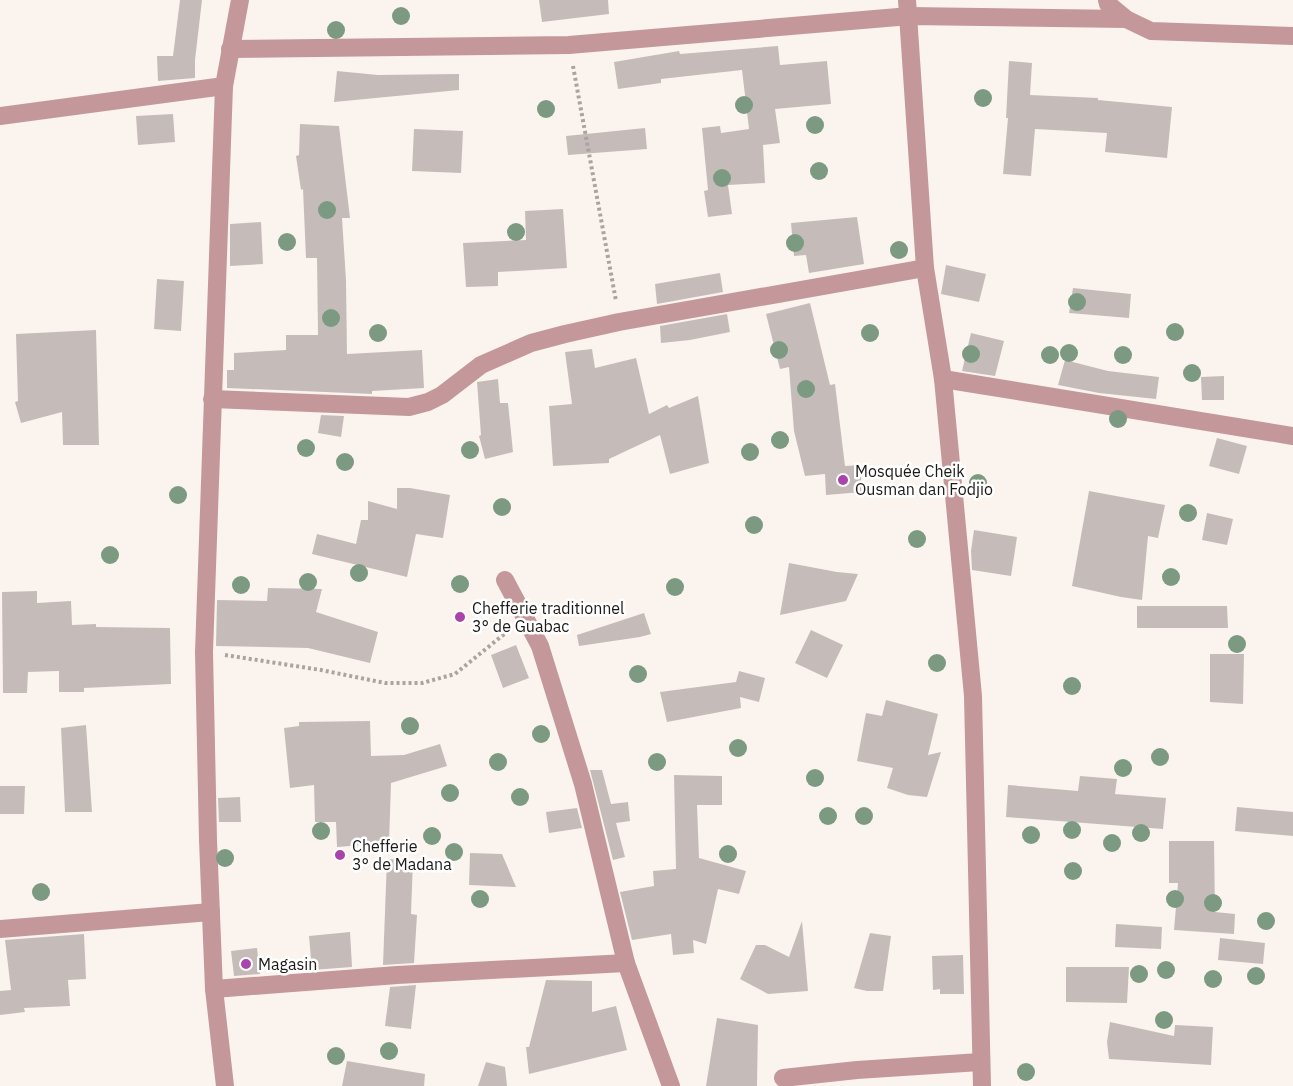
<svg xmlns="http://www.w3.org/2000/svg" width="1293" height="1086" viewBox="0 0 1293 1086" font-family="'IBM Plex Sans',sans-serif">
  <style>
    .building { fill: #c5bcba }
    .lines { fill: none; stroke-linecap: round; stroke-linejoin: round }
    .path { stroke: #a9a49f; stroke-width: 4; stroke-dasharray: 3 3; stroke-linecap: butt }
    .street { stroke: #c4989b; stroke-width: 18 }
    .tree { fill: #7c9a82 }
    .poi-dot { fill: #a945aa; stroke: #fff; stroke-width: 2 }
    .labels { text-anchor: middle; stroke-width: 5; stroke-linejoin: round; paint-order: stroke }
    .poi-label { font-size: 16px; fill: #1c1917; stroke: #fff; text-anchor: start }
  </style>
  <rect width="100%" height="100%" fill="#fbf4ee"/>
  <g class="building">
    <polygon points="180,0 202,0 195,60 195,78 158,81 157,56 173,56"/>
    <polygon points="539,0 608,0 609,14 542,22"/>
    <polygon points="778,46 780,65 827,61 831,104 775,109 780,143 763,145 765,183 728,185 732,214 708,217 704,191 708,190 702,128 720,126 721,133 749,129 742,70 661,79 661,83 618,89 614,62 679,51 680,54"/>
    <polygon points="1009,61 1032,63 1030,95 1098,98 1098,100 1172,107 1167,158 1105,152 1107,133 1035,129 1031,176 1003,174 1008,118 1006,118"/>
    <polygon points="337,71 378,75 459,74 459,90 334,102"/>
    <polygon points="173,114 175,142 138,145 136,116"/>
    <polygon points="300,124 339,126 350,218 342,218 346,280 347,354 422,350 424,388 372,391 372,394 227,388 227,370 234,370 234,353 286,350 286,335 318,335 317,258 306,258 303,189 301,190 296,156 299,155"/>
    <polygon points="645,128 647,149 568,155 566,136"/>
    <polygon points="414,129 463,131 461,173 412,171"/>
    <polygon points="563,209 567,268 498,272 498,286 466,287 463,243 526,240 525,211"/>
    <polygon points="857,217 864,264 809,273 806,255 794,256 791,223"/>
    <polygon points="261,222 263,264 230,266 230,224"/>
    <polygon points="946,265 986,274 979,302 941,294"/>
    <polygon points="720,273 723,292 657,304 655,284"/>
    <polygon points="157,279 184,281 181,331 154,329"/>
    <polygon points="1073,288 1131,294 1129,318 1069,313"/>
    <polygon points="810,303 830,385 835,384 845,466 860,465 862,492 826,495 825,474 805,476 794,431 789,367 780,369 766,314"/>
    <polygon points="727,314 730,332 690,340 661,343 660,326"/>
    <polygon points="96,330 99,445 63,445 62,412 21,423 15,402 18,401 16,334"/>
    <polygon points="971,333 1004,341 995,376 962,371"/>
    <polygon points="592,349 595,368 636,358 649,414 667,405 669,408 698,396 709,463 670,474 660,435 609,459 609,463 553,466 549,406 572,404 565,352"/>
    <polygon points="1065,360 1108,371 1159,377 1156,399 1099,393 1058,385"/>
    <polygon points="1224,376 1224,400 1202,400 1201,377"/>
    <polygon points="498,379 500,403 508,403 513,452 485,459 479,436 481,435 477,382"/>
    <polygon points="321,415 344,416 341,437 318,433"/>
    <polygon points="1217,438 1247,446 1239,474 1209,466"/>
    <polygon points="397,488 410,488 450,495 443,538 416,534 407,577 312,554 317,534 356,544 361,520 368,520 368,501 397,509"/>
    <polygon points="1089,491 1165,505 1158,538 1148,536 1142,600 1121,597 1072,586"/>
    <polygon points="1207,513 1233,519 1227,545 1202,540"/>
    <polygon points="974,530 1017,537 1011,576 972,570 971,551"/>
    <polygon points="789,563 837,572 858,574 846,601 780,615"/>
    <polygon points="268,588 322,589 316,612 378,632 370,663 308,648 216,646 217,600 267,601"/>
    <polygon points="37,591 37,603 71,601 72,625 96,624 96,627 170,628 171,684 84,688 84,692 59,692 59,671 28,672 27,693 3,693 2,592"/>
    <polygon points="1137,606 1227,606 1228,628 1137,628"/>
    <polygon points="644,613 651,634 640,637 579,646 577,635"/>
    <polygon points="811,630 843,645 827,678 795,663"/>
    <polygon points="516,645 529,678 503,688 491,655"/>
    <polygon points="1210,654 1244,654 1243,704 1210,702"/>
    <polygon points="739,671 765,678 759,702 740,697 741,708 667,722 660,692 736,682"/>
    <polygon points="886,700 938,714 928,755 941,752 927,797 908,795 887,788 893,768 857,761 866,713 882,716"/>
    <polygon points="370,721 371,756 404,755 440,744 447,766 391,783 389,843 337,847 336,822 315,822 314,785 290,788 284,728 299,726 299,722"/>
    <polygon points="86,725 92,812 65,812 61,728"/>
    <polygon points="590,770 602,770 611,804 628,802 630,821 616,823 625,857 613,860"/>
    <polygon points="674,775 722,776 722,805 697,805 699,858 746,871 739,894 718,889 706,944 693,940 694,953 673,955 671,934 632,940 620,892 654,886 653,871 676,869"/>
    <polygon points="1080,776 1117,779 1115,794 1166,798 1163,829 1006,817 1008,785 1078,791"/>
    <polygon points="0,786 25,786 24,814 0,814"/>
    <polygon points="240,797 241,822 219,822 218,798"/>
    <polygon points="1237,807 1293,812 1293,836 1235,831"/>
    <polygon points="577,808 582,828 549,833 546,812"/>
    <polygon points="1169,841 1214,841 1215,912 1235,914 1234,934 1174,930 1178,883 1169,883"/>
    <polygon points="470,853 502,854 516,887 469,885"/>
    <polygon points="387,859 413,860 411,914 417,915 414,963 383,965"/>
    <polygon points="802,921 808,991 768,994 740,979 756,945 765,945 789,957"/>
    <polygon points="1116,924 1162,927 1161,949 1115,947"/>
    <polygon points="350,932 352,967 312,970 309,936"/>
    <polygon points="870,933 891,936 883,991 867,991 854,988"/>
    <polygon points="84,934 86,979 68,980 70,1006 24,1008 25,1012 0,1015 0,991 11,990 5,940"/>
    <polygon points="1220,938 1265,943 1263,964 1218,960"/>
    <polygon points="257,948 260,974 234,976 231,951"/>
    <polygon points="963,955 964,994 940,994 940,989 933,990 932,956"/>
    <polygon points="1066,967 1129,967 1127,1003 1066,1002"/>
    <polygon points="546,980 592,981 592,1012 616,1006 627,1050 529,1074 526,1047 529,1047"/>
    <polygon points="416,985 411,1029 385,1026 390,987"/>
    <polygon points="717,1018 758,1025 757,1086 706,1086"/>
    <polygon points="1110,1022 1174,1036 1175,1025 1213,1027 1211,1065 1109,1059 1107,1042"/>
    <polygon points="347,1061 425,1074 424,1086 342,1086"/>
    <polygon points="486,1062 505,1067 507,1086 478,1086"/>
  </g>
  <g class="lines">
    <g class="path">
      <polyline points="573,66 616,301"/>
      <polyline points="225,655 321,670 385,683 422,683 455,674 508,631"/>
    </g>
    <g class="street">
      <polyline points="907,0 925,268 943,379 973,696 982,1086"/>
      <polyline points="1107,0 1108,4 1126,19 1151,31 1293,36"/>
      <polyline points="230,49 569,45 910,16 1126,19"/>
      <polyline points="224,86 204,652 208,840 214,989 225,1086"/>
      <polyline points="0,116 224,86 240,0"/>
      <polyline points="943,379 1293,436"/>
      <polyline points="212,399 409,407 428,402 442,395 481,365 531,343 565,334 619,322 925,268"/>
      <polyline points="505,580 540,646 583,784 626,963 671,1086"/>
      <polyline points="0,929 211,912"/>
      <polyline points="214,989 397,975 626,963"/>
      <polyline points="783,1078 857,1070 980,1062"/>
    </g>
  </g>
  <g class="tree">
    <circle cx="401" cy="16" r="9"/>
    <circle cx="336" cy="30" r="9"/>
    <circle cx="983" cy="98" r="9"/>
    <circle cx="744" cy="105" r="9"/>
    <circle cx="546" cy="109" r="9"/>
    <circle cx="815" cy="125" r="9"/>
    <circle cx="819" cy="171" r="9"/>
    <circle cx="722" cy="178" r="9"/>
    <circle cx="327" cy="210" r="9"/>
    <circle cx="516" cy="232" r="9"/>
    <circle cx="287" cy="242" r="9"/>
    <circle cx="795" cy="243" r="9"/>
    <circle cx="899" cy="250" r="9"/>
    <circle cx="1077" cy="302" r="9"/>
    <circle cx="331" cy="318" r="9"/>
    <circle cx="1175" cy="332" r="9"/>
    <circle cx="378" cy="333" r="9"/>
    <circle cx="870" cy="333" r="9"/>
    <circle cx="779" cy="350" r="9"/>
    <circle cx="1069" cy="353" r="9"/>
    <circle cx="971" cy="354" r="9"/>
    <circle cx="1050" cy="355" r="9"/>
    <circle cx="1123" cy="355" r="9"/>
    <circle cx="1192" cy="373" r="9"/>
    <circle cx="806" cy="389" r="9"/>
    <circle cx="1118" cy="419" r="9"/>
    <circle cx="780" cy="440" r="9"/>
    <circle cx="306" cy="448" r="9"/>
    <circle cx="470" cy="450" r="9"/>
    <circle cx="750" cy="452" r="9"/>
    <circle cx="345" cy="462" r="9"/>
    <circle cx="978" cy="483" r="9"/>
    <circle cx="178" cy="495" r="9"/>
    <circle cx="502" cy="507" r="9"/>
    <circle cx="1188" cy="513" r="9"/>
    <circle cx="754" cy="525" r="9"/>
    <circle cx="917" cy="539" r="9"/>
    <circle cx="110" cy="555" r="9"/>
    <circle cx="359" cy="573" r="9"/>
    <circle cx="1171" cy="577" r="9"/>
    <circle cx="308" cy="582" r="9"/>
    <circle cx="460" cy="584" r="9"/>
    <circle cx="241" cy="585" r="9"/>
    <circle cx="675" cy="587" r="9"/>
    <circle cx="1237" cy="644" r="9"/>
    <circle cx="937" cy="663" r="9"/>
    <circle cx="638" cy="674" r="9"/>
    <circle cx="1072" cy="686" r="9"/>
    <circle cx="410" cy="726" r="9"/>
    <circle cx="541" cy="734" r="9"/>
    <circle cx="738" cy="748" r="9"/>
    <circle cx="1160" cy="757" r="9"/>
    <circle cx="498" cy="762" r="9"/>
    <circle cx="657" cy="762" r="9"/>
    <circle cx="1123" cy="768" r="9"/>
    <circle cx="815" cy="778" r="9"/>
    <circle cx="450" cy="793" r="9"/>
    <circle cx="520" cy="797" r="9"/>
    <circle cx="828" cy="816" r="9"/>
    <circle cx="864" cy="816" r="9"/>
    <circle cx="1072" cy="830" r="9"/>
    <circle cx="321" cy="831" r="9"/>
    <circle cx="1141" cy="833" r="9"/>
    <circle cx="1031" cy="835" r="9"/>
    <circle cx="432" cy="836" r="9"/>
    <circle cx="1112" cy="843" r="9"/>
    <circle cx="454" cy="852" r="9"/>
    <circle cx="728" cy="854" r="9"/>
    <circle cx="225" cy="858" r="9"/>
    <circle cx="1073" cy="871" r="9"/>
    <circle cx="41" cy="892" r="9"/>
    <circle cx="480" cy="899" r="9"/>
    <circle cx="1175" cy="899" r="9"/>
    <circle cx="1213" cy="903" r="9"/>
    <circle cx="1266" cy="921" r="9"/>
    <circle cx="1166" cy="970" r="9"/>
    <circle cx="1139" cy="974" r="9"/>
    <circle cx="1256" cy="976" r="9"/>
    <circle cx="1213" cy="979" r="9"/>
    <circle cx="1164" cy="1020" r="9"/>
    <circle cx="389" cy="1051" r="9"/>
    <circle cx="336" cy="1056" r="9"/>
    <circle cx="1026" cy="1072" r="9"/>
  </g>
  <g class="poi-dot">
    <circle cx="843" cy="480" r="6"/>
    <circle cx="460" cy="617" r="6"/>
    <circle cx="340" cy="855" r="6"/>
    <circle cx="246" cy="964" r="6"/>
  </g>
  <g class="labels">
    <g class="poi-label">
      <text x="855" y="477">Mosquée Cheik<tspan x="855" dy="18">Ousman dan Fodjio</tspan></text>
      <text x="472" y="614">Chefferie traditionnel<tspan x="472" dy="18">3° de Guabac</tspan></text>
      <text x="352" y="852">Chefferie<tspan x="352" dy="18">3° de Madana</tspan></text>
      <text x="258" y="970">Magasin</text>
    </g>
  </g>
</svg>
